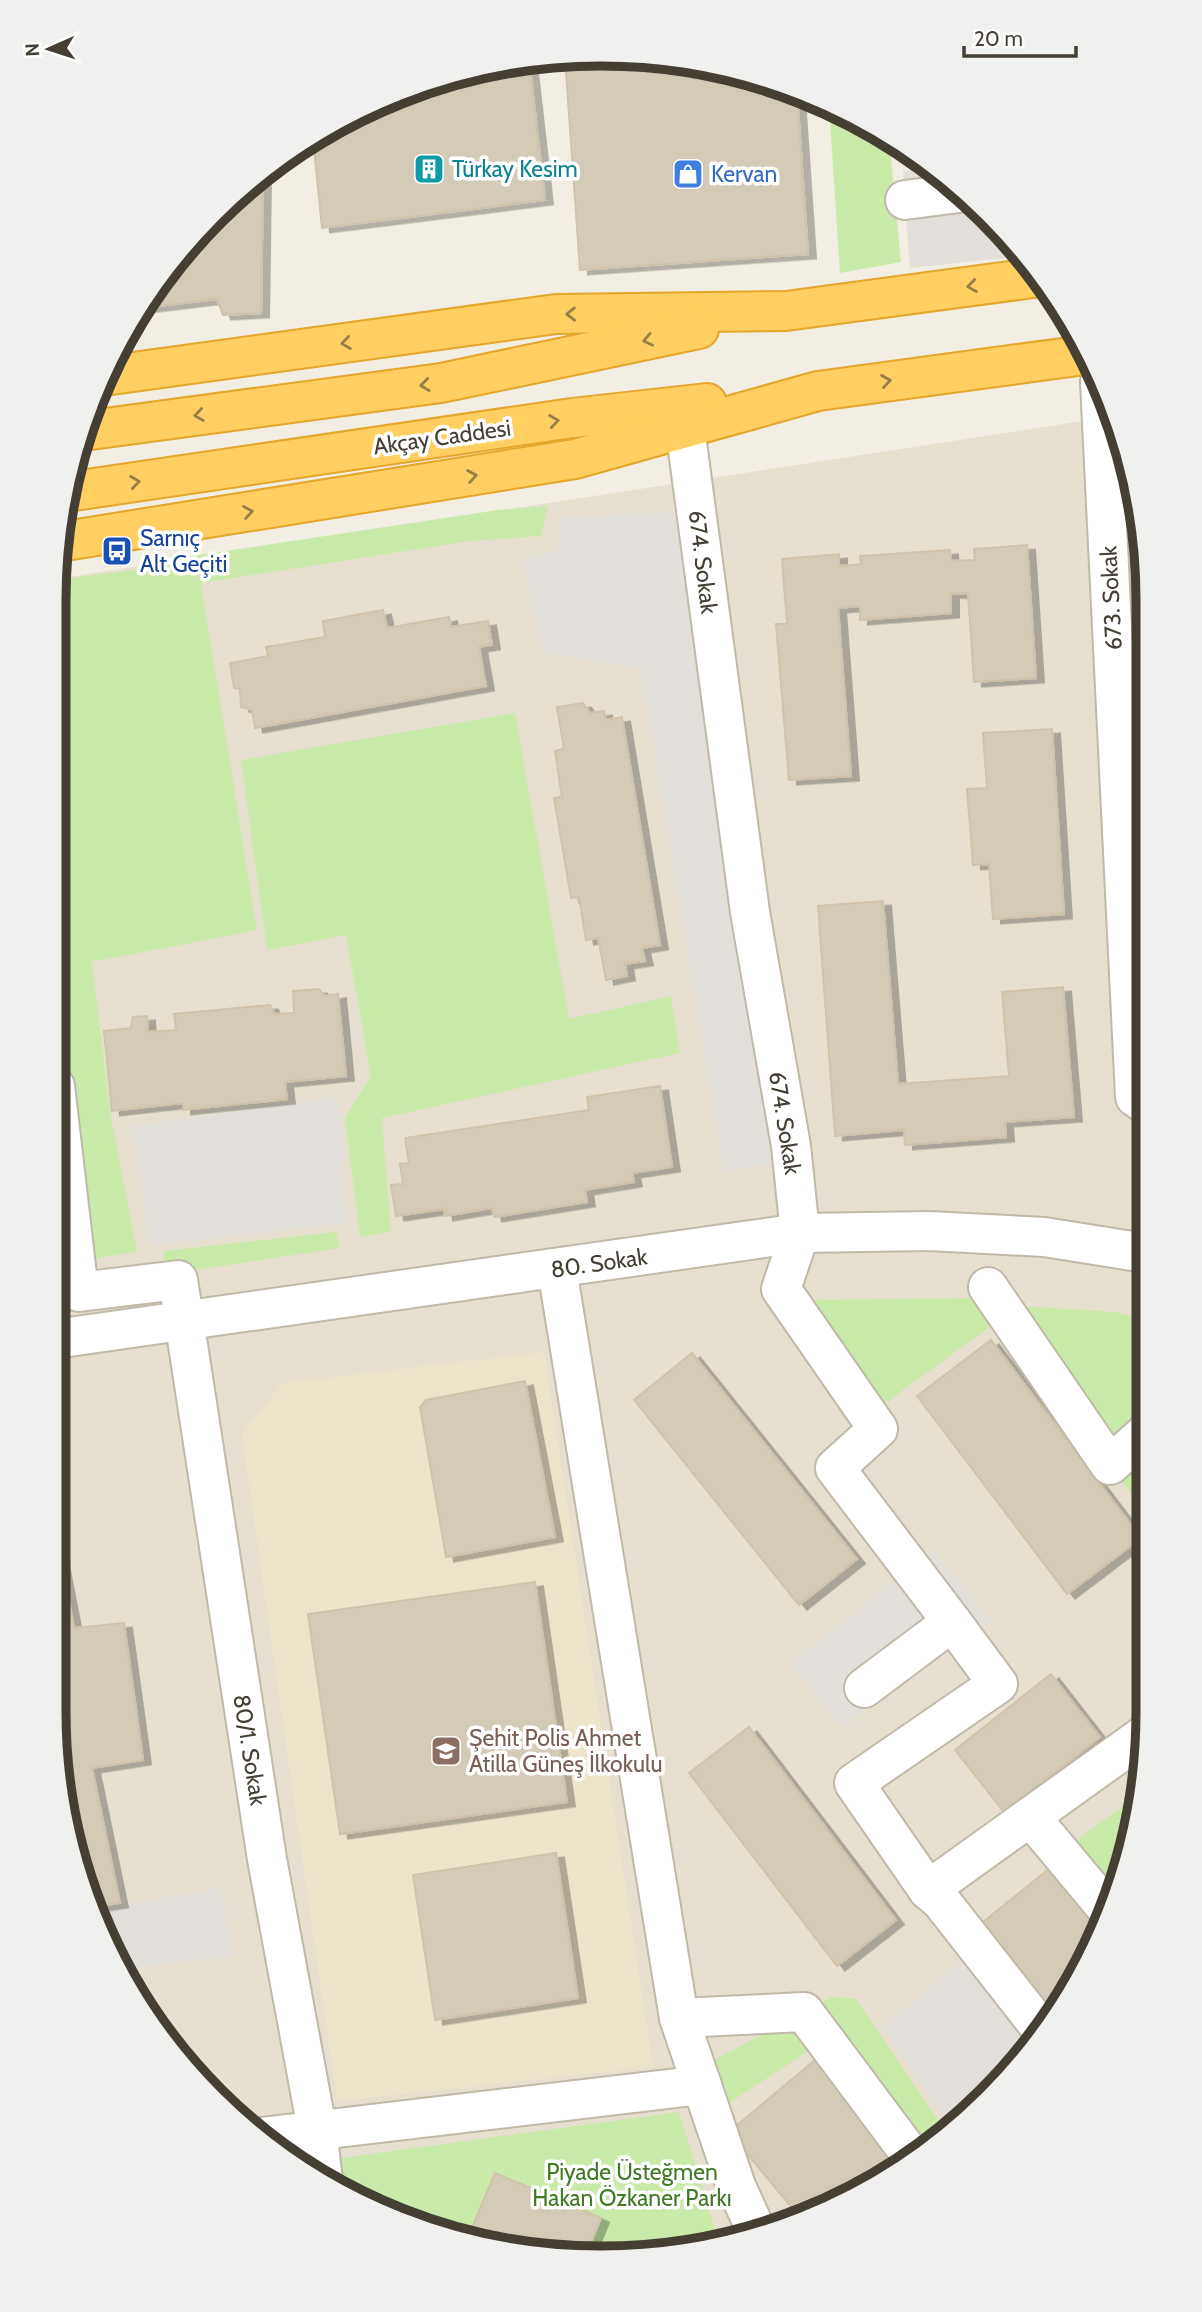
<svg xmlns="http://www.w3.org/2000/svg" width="1202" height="2312" viewBox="0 0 1202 2312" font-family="Cabin,sans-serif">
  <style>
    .residential { fill: #e7e0d1 }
    .education { fill: #ede4cc }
    .green { fill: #caeaa9 }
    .parking { fill: #e3e0dc }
    .building { fill: #d4cab8; stroke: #d0c2ab; stroke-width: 2; filter: url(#shadow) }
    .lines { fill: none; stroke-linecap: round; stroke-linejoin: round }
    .minor-casing { stroke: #c1b9a8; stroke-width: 42 }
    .highway-casing { stroke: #e5a62a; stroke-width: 42 }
    .minor { stroke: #fff; stroke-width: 38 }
    .highway { stroke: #ffcf61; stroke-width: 38 }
    .oneway { stroke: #987f48 }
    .labels { text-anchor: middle; stroke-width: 7; stroke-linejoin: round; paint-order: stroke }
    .culture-label { font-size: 23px; fill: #0d838f; stroke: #fff; text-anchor: start }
    .shop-label { font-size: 23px; fill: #366cbe; stroke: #fff; text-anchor: start }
    .street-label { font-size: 23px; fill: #443e33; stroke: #fff }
    .transit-label { font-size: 23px; fill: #164399; stroke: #fff; text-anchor: start }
    .education-label { font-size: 23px; fill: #785e54; stroke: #fff; text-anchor: start }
    .park-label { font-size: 23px; fill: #417924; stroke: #fff }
    .rim { fill: none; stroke: #443e33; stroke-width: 9 }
  </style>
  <defs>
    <filter id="shadow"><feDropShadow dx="8" dy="4.5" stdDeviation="0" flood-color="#0004"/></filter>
  </defs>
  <rect width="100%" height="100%" fill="#f2eee3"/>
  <polygon class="residential" points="1114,420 1143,529 1147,1746 1129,1852 1092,1952 987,2098 842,2202 672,2253 494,2247 327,2184 240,2122 167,2044 83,1887 54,1711 55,579 1076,422"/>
  <polygon class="education" points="544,1352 653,2067 337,2101 242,1434 283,1383"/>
  <g class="green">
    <polygon points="829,105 897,144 890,146 901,262 840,273"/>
    <polygon points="548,506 541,536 470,541 201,583 257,930 92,962 111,1116 137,1252 91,1259 55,1036 55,925 65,922 55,813 55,580 157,567 160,561 498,510"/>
    <polygon points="515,713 569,1019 671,996 680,1053 382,1118 391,1232 360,1237 345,1118 371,1076 346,935 267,950 241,760"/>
    <polygon points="336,1232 340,1248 162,1275 164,1251"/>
    <polygon points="975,1298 992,1325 884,1404 807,1300"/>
    <polygon points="989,1304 1115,1312 1145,1319 1146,1513"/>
    <polygon points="1139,1794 1129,1852 1110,1902 1065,1849"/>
    <polygon points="832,1997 856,1999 944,2129 913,2151 820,2043 731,2102 707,2064"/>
    <polygon points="679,2112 718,2239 672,2253 494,2247 343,2190 341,2158"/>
  </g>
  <g class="parking">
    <polygon points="932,166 934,167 1022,256 910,268 903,171"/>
    <polygon points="681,512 778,1161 724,1173 641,669 543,652 522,559 558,549 560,517"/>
    <polygon points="338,1097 347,1223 150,1246 132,1126"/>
    <polygon points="934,1550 992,1621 842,1727 790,1663"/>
    <polygon points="219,1888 235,1955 127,1968 96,1910"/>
    <polygon points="968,1955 1030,2038 987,2098 950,2125 883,2027"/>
  </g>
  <g class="building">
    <polygon points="636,55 742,73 797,94 808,254 580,270 565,58"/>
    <polygon points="529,59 545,200 322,228 313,138 327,128 425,83"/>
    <polygon points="263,174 261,313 223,315 217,299 142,308 167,268 240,190"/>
    <polygon points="1027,545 1036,678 974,682 968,594 951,593 951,613 860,620 860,606 838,608 851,776 789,780 776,624 787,624 782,559 839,554 839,566 861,564 860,556 950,550 951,561 975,560 974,549"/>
    <polygon points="1143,564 1144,815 1138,815 1118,566"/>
    <polygon points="383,610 387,628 449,617 451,627 488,621 492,645 479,647 486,686 255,728 252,710 241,707 240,689 234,688 230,663 268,656 266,647 325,637 323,621"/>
    <polygon points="583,703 590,713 604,711 606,720 622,717 660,945 642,948 645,961 625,964 627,976 606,980 598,938 586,940 579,897 571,898 554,798 562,797 555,751 564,749 557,707"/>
    <polygon points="1052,729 1064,914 993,919 989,864 973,865 967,789 987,788 983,733"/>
    <polygon points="883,901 898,1084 1009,1076 1002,992 1063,987 1074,1117 1005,1122 1006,1137 905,1145 904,1130 835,1136 818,906"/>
    <polygon points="319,989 324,996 338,994 346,1076 285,1082 287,1099 183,1110 183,1103 112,1111 104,1031 131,1028 133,1017 147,1016 148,1032 176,1030 174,1014 270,1005 274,1014 294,1013 293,991"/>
    <polygon points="660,1086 672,1167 632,1173 634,1182 585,1190 587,1202 494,1217 492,1208 445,1216 444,1209 396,1216 391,1185 403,1184 400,1164 409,1163 405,1138 589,1110 587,1097"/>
    <polygon points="991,1340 1141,1538 1067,1594 917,1396"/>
    <polygon points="692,1353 857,1559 799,1605 634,1400"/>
    <polygon points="525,1381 555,1537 446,1557 420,1407 426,1400"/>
    <polygon points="54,1524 74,1628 124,1623 143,1760 92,1768 120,1903 94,1907 83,1887 54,1711"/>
    <polygon points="535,1582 567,1802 340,1834 308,1614"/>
    <polygon points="1051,1674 1100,1737 1004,1812 955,1750"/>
    <polygon points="749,1727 896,1920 837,1966 689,1773"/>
    <polygon points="556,1853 578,1998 435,2020 413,1875"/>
    <polygon points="1060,1860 1105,1916 1092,1952 1043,2020 972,1931"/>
    <polygon points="821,2055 905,2157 842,2202 798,2215 729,2132"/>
    <polygon points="495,2173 601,2218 588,2250 494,2247 468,2237"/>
  </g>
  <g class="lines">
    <g class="minor-casing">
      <g id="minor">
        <polyline points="905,200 959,193"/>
        <polyline points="1100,382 1135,1097 1145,1104"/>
        <polyline points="685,428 750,912 791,1146 800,1233 781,1289 878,1429 835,1468 952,1622 864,1688"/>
        <polyline points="55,1086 79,1292 178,1280 267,1859 317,2129 323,2181"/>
        <polyline points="557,1269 679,2018 736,2186 755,2228"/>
        <polyline points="988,1287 1110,1465 1146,1433"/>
        <polyline points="55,1339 800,1233 929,1231 1044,1237 1145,1253"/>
        <polyline points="1038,1826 1108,1910"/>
        <polyline points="928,1890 854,1783 998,1684 952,1622"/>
        <polyline points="679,2018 804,2012 910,2154"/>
        <polyline points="1039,2026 941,1901 928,1890 1147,1733"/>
        <polyline points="261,2137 702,2085"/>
      </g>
    </g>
    <g class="highway-casing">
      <g id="highway">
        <polyline points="104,376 556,314 786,311 1040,277"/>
        <polyline points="83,431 441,383 699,329"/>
        <polyline points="67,492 572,418 707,403"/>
        <polyline points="59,542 575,459 818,391 1085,355"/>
      </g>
    </g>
    <use href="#minor" class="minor"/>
    <use href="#highway" class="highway"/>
  </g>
  <defs><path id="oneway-chevron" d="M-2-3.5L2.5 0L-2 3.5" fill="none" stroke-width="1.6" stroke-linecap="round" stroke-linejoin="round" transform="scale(1.75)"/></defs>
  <g class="oneway">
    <use href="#oneway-chevron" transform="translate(972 286) rotate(172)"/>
    <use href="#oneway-chevron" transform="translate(571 314) rotate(179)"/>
    <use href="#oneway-chevron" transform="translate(648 340) rotate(168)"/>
    <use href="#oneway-chevron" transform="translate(346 343) rotate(172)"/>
    <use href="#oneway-chevron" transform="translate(886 381) rotate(-9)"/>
    <use href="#oneway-chevron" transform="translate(425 385) rotate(173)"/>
    <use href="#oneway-chevron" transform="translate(199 415) rotate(172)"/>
    <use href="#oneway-chevron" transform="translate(554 421) rotate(-8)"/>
    <use href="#oneway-chevron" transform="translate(472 476) rotate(-9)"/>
    <use href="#oneway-chevron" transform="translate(135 482) rotate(-8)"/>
    <use href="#oneway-chevron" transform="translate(248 512) rotate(-9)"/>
  </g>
  <defs>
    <g id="building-square" transform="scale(1.575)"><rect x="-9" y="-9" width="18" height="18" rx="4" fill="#0f9aa8" stroke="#fff"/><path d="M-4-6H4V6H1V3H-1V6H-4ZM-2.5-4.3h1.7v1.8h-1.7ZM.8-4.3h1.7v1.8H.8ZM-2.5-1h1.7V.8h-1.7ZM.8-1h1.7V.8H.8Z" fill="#fff"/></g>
    <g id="shop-square" transform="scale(1.575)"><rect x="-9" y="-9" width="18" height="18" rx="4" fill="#3f7fe0" stroke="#fff"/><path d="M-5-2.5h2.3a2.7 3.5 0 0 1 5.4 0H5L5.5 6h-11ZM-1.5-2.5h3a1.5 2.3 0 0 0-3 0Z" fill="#fff"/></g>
    <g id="bus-square" transform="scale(1.575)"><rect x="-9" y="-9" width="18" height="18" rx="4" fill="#1a4fb4" stroke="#fff"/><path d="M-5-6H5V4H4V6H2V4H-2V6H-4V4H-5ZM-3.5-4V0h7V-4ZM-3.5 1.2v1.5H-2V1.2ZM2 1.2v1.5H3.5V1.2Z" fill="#fff"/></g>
    <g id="school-square" transform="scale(1.575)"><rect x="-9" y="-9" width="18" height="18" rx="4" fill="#8d6e63" stroke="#fff"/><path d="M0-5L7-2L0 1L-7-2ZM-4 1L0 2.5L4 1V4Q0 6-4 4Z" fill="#fff"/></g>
  </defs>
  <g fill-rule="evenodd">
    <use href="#building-square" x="429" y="169"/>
    <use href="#shop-square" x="688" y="174"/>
    <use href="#bus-square" x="117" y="551"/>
    <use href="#school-square" x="446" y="1751"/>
  </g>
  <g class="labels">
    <g class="culture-label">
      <text x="452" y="177">Türkay Kesim</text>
    </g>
    <g class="shop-label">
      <text x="711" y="182">Kervan</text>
    </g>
    <g class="street-label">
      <text transform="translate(442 437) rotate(-8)" y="8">Akçay Caddesi</text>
      <text transform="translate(703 562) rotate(83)" y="8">674. Sokak</text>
      <text transform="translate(1111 598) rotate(-93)" y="8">673. Sokak</text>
      <text transform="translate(785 1123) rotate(81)" y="8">674. Sokak</text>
      <text transform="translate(599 1263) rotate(-8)" y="8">80. Sokak</text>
      <text transform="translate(250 1750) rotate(81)" y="8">80/1. Sokak</text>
    </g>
    <g class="transit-label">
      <text x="140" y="546">Sarnıç<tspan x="140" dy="26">Alt Geçiti</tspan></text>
    </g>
    <g class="education-label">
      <text x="469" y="1746">Şehit Polis Ahmet<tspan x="469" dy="26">Atilla Güneş İlkokulu</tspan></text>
    </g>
    <g class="park-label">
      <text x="632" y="2180">Piyade Üsteğmen<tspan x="632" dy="26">Hakan Özkaner Parkı</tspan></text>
    </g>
  </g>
  <path d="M0 0H1202V2312H0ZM600 66H602A534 534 0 0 1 1136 600V1712A534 534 0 0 1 602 2246H600A534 534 0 0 1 66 1712V600A534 534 0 0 1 600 66Z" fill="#f0f0ef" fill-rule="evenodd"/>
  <path class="rim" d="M600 66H602A534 534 0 0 1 1136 600V1712A534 534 0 0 1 602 2246H600A534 534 0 0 1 66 1712V600A534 534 0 0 1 600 66Z"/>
  <g transform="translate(49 49) rotate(267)" stroke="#ffffff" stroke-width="5" paint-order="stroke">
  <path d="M0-5L12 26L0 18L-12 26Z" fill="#443e33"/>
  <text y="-10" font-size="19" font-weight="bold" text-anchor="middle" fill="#443e33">N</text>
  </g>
  <path d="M964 46v10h112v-10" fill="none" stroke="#443e33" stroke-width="3.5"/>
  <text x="974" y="46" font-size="21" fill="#443e33" stroke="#ffffff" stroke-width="5" paint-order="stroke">20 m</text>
</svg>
